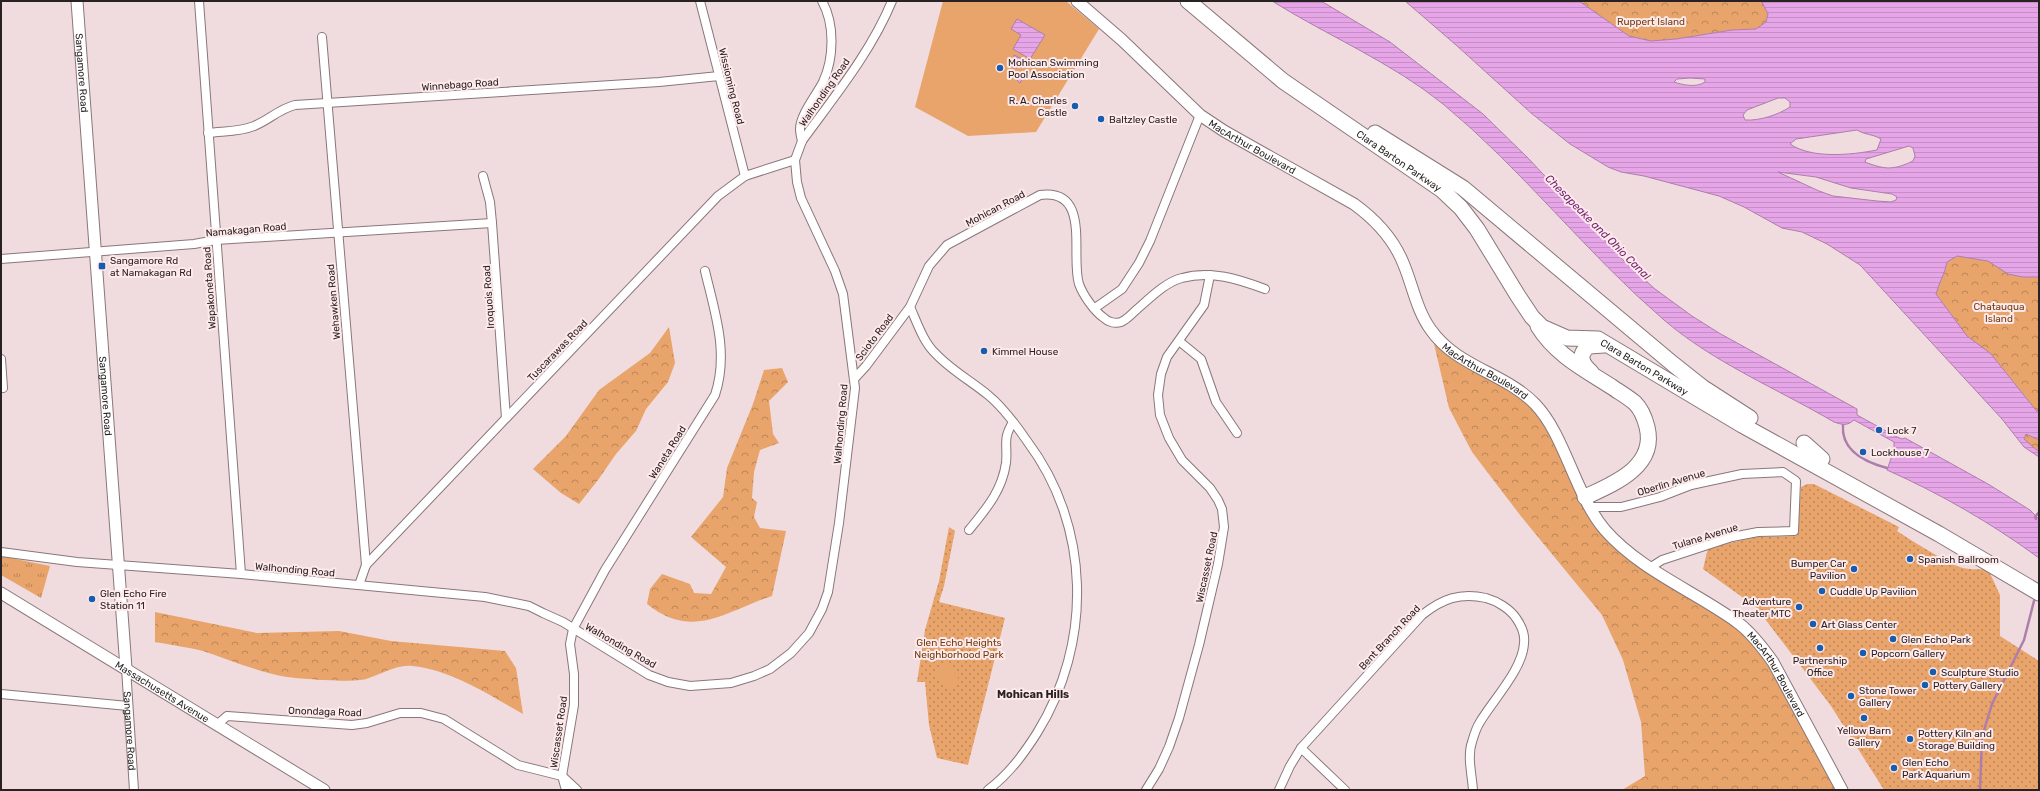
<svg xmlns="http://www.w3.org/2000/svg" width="2040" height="791" viewBox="0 0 2040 791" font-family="Rubik,sans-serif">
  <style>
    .grass { fill: url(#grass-tufts) }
    .forest { fill: url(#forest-crowns) }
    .park { fill: url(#park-dots) }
    .pitch { fill: #e8a46b }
    .water { fill: url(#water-rules); stroke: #ad7eac; fill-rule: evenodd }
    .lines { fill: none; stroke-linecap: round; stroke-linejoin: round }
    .stream { stroke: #ad7eac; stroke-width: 2.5 }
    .street-casing { stroke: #897779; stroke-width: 10 }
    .secondary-casing { stroke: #897779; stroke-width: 13 }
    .highway-casing { stroke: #897779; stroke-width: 17 }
    .street { stroke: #fff; stroke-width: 8 }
    .secondary { stroke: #fff; stroke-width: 11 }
    .highway { stroke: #fff; stroke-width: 15 }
    .poi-dot { fill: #185dad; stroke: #fee9eb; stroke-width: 1.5 }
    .labels { text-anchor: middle; stroke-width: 4; stroke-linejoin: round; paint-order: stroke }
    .park-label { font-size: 10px; fill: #6d3e10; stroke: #fee9eb }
    .poi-label { font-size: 10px; fill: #292222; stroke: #fee9eb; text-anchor: start }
    .street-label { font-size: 10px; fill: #292222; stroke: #fee9eb }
    .water-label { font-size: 11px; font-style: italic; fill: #6f2473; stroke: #fee9eb }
    .neighbourhood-label { font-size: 11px; font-weight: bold; fill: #292222; stroke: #fee9eb }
  </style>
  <defs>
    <pattern id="grass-tufts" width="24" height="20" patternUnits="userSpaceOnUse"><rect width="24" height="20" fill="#e8a46b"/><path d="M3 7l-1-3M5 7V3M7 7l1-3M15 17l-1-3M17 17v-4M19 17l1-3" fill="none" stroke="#bc8558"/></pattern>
    <pattern id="forest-crowns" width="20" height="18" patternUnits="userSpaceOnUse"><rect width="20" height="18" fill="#e8a46b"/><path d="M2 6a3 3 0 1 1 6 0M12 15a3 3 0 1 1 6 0" fill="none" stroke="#bc8558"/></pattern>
    <pattern id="park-dots" width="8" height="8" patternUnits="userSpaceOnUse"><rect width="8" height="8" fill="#e8a46b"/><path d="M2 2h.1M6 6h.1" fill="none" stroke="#bc8558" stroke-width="1.8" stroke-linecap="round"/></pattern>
    <pattern id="water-rules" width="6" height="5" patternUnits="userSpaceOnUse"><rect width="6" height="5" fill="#e6a5e7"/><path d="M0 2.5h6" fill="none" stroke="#c58ec6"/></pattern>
  </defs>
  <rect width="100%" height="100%" fill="#f0dcde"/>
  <polygon class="grass" points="1,556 50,566 41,598 1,575"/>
  <g class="forest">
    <polygon points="1579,1 1760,1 1763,4 1768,14 1766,22 1756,29 1732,30 1676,39 1651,41 1629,36"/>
    <path d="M1957,256L1989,261L2008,274L2023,277H2039V414L1991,354L1967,336L1936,294C1939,282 1945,274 1947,262Z"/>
    <polygon points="669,327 675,363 668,382 646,409 636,431 616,454 598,480 579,504 561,493 533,469 566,436 599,390 650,353"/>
    <polygon points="1431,331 1536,404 1585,497 1631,553 1738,622 1762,647 1842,790 1622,790 1645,776 1641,722 1623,660 1602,615 1520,515 1472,452 1449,408"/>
    <path d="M782,368L788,382L769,401L773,434L779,443L760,450L754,472L752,498L757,502L754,517L760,528L786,531L772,596C726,611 693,641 647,604L650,589L662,574L690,584L694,593L711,594L726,567L691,537L723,497L727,468L753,404L764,370Z"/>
    <polygon points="2026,434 2039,440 2039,452 2024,440"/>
    <path d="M155,612L257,633L339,631L391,641L505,651L516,668L523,714C489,695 452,670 412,666C397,664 380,675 366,679C352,683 303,679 287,677C258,672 230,660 203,651C187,647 171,645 155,642Z"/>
  </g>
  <g class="park">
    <path d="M1807,484H1814L1899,527L1897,531C1909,539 1952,566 1963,568C1971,570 1980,569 1988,569L2000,595V636L2039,661V790H1884L1831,706L1756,607L1703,569L1708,548L1756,537L1797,536L1801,487Z"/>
    <polygon points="949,527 955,531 944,586 939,602 1005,618 968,765 937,758 929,725 925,682 917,682 925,630 939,581"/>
  </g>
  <g class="pitch">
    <polygon points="943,1 1066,1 1099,29 1036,132 968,136 915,107"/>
    <polygon points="946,662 961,682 949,691 934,672"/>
  </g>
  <g class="water">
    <path d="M1272,1H1321L1390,42L1483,114L1529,159L1623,260L1655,289L1692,316L1719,333L1857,409V415L1897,437L1902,439L1905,438L1988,484L2030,510L2039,519V558C1991,523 1941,494 1887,470L1894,450V442L1854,420C1847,426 1843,425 1834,422C1778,389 1714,363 1664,320C1586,253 1522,169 1443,104C1391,62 1328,36 1272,1Z"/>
    <path d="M1405,1H1579L1629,36L1651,41L1676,39L1732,30L1756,29L1766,22L1768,14L1763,4L1760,1H2039V277H2023L2008,274L1988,261L1957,256L1947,262C1945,274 1939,282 1936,294L1967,336L1991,354L2039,414V440L2026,434L2024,439L2039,452V457L2024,447L2002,419L1860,265L1827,244L1802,232L1782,228L1744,207L1719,196L1644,176L1621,172L1608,167L1570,144L1531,113L1456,45ZM1690,78L1705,79V82C1696,88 1683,85 1674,82L1677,79ZM1778,98H1785L1790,102V107C1778,115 1759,121 1745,120L1743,115L1747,110ZM1857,130C1865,135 1873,134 1881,139L1877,150C1851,155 1812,159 1790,144L1796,139ZM1909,146L1913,148L1915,156L1913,161C1894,170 1885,170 1865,162L1866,159ZM1778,172L1816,177L1851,188L1892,194L1897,197L1896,200L1891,202L1877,201L1833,196L1819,191Z"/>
    <polygon points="1017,19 1045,35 1030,59 1013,49 1021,35 1011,29"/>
    <polygon points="1014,55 1028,62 1026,67 1013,68"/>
    <polygon points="1019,72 1025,74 1020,83 1015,78"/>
  </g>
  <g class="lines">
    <g class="stream">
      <path d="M1843,425C1841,451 1865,462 1887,468"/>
      <polyline points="2036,519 2035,517 2039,512"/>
      <polyline points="1980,790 1982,737 1992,704 2024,640 2035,597"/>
    </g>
    <g class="street-casing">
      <g id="street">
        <polyline points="199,1 241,574"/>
        <polyline points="700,1 745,176"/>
        <polyline points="322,37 366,565"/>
        <path d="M208,133C223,131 240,132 254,126C269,120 279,109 295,105L659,82L719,76"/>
        <path d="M802,141C801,137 800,132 800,129C800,115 817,94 823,82C834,58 835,24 822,1"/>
        <polyline points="483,176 490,202 492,223 506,418"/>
        <polyline points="1,259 194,244 216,240 492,223"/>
        <path d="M910,307C917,322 923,342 936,354C951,370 971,381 988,395C1003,407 1016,425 1027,441C1091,526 1093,643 1037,733C1023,755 1009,774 988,790"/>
        <polyline points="1095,308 1122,289 1139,263 1150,241 1200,115"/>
        <polyline points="1179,341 1201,359 1216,402 1237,433"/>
        <polyline points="1,359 3,388"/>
        <path d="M854,379L866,366L910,307L929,266L947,245L1040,195C1092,188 1070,256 1079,284C1083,295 1094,311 1104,318C1108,322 1115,324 1121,322C1126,320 1131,315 1135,311C1148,300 1165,282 1182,278C1211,270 1238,279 1265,289"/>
        <polyline points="1591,507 1621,507 1660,497 1691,485 1742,474 1783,472 1796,481 1794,531 1758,532 1732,537 1662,560 1651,567"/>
        <path d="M969,530C986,509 1002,491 1006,463C1008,444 1002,440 1013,422"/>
        <path d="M1,552L77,562L241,574L485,597L529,606L543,613L563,622L649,675L668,682L690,686L731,683L754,676L770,669L791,653L809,633L822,609L828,592L839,523L855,388L843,294L835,271L801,198L797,182L795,160L802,141C834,97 871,52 892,1"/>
        <polyline points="359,585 366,565 718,196 745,176 795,160"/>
        <path id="s1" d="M126,668L134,790"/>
        <polyline points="1,694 128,706"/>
        <polyline points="218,724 227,716 352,725 367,723 400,713 421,713 444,719 518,765 562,776 577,790"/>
        <polyline points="1301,748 1345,790"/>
        <path d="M566,790L562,776L574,705V674L570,644L573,629L605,570L715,395C729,353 715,313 705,271"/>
        <polyline points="1146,790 1159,769 1169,747 1179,718 1199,645 1218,564 1224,527 1222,509 1218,500 1210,488 1182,460 1169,438 1160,415 1158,395 1161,374 1167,357 1204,305 1210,275"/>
        <path d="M1279,790L1290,766L1301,748L1422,615C1442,599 1460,592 1486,598C1497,601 1510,609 1516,618C1521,625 1525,635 1524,643C1523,669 1493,700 1480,722C1476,728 1474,735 1472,742C1467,756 1472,775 1473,790"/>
      </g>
    </g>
    <g class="secondary-casing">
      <g id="secondary">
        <path id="s2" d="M77,1L126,668"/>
        <path id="s3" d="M1077,1L1122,40L1200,115L1224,131L1354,204C1376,220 1394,239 1404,265C1413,287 1417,311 1431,330C1457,367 1505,373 1535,404C1565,435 1575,495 1605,530C1640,570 1694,591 1737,622C1751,632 1763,648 1773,662L1842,790"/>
        <path id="s4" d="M1,593L324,790"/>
      </g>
    </g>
    <g class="highway-casing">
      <g id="highway">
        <path id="s5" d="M1188,1L1283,81L1442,190L1461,208L1477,229L1518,296L1532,317L1542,327L1567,338L1598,339L1742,425L1939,534L2039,593"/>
        <polyline points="1375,133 1463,188 1673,364 1702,387 1750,418"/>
        <path d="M1538,326C1556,355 1584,369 1612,387C1619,392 1628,397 1635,403C1641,409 1645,419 1647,427C1657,467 1613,484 1585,497"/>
        <path d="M1591,372C1582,364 1577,355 1589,346L1604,345"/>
        <polyline points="1804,443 1822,459"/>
      </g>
    </g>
    <use href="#street" class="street"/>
    <use href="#secondary" class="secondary"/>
    <use href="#highway" class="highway"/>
  </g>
  <g class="poi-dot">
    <circle cx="1000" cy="68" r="4"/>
    <circle cx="1075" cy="106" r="4"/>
    <circle cx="1101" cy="119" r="4"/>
    <rect x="98" y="262" width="8" height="8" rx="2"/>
    <circle cx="984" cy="351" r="4"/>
    <circle cx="1879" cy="430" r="4"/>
    <circle cx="1863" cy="452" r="4"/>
    <circle cx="1910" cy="559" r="4"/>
    <circle cx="1854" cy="569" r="4"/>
    <circle cx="1822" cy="591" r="4"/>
    <circle cx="92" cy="599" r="4"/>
    <circle cx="1799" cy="607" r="4"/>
    <circle cx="1813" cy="624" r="4"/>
    <circle cx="1893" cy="639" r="4"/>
    <circle cx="1820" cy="648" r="4"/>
    <circle cx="1863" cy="653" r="4"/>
    <circle cx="1933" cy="672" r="4"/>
    <circle cx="1925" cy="685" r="4"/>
    <circle cx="1851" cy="696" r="4"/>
    <circle cx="1864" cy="718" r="4"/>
    <circle cx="1910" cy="739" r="4"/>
    <circle cx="1894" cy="768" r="4"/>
  </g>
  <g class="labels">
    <g class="park-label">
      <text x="1651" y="25">Ruppert Island</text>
      <text x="1999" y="310">Chatauqua<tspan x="1999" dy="12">Island</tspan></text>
      <text x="959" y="646">Glen Echo Heights<tspan x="959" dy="12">Neighborhood Park</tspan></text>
    </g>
    <g class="poi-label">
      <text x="1008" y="66">Mohican Swimming<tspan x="1008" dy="12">Pool Association</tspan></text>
      <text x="1067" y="104" text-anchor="end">R. A. Charles<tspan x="1067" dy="12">Castle</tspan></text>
      <text x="1109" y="123">Baltzley Castle</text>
      <text x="110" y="264">Sangamore Rd<tspan x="110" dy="12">at Namakagan Rd</tspan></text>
      <text x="992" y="355">Kimmel House</text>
      <text x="1887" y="434">Lock 7</text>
      <text x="1871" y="456">Lockhouse 7</text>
      <text x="1918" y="563">Spanish Ballroom</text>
      <text x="1846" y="567" text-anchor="end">Bumper Car<tspan x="1846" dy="12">Pavilion</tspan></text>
      <text x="1830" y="595">Cuddle Up Pavilion</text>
      <text x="100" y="597">Glen Echo Fire<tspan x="100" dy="12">Station 11</tspan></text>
      <text x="1791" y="605" text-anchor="end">Adventure<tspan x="1791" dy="12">Theater MTC</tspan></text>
      <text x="1821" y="628">Art Glass Center</text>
      <text x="1901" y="643">Glen Echo Park</text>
      <text x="1871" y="657">Popcorn Gallery</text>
      <text x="1820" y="664" text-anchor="middle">Partnership<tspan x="1820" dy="12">Office</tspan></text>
      <text x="1941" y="676">Sculpture Studio</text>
      <text x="1933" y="689">Pottery Gallery</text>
      <text x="1859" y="694">Stone Tower<tspan x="1859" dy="12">Gallery</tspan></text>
      <text x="1864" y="734" text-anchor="middle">Yellow Barn<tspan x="1864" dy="12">Gallery</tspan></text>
      <text x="1918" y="737">Pottery Kiln and<tspan x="1918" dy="12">Storage Building</tspan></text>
      <text x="1902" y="766">Glen Echo<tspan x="1902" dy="12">Park Aquarium</tspan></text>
    </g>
    <g class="street-label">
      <text dy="4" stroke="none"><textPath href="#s2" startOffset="72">Sangamore Road</textPath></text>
      <text transform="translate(460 84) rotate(-4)" y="4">Winnebago Road</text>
      <text transform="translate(732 86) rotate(76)" y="4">Wissioming Road</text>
      <text transform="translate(824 92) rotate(-55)" y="4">Walhonding Road</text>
      <text dy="4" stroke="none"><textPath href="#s3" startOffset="229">MacArthur Boulevard</textPath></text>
      <text dy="4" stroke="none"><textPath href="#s5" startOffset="265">Clara Barton Parkway</textPath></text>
      <text transform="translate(995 208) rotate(-28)" y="4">Mohican Road</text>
      <text transform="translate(246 229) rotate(-5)" y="4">Namakagan Road</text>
      <text transform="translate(209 288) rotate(-94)" y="4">Wapakoneta Road</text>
      <text transform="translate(488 297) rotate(-94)" y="4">Iroquois Road</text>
      <text transform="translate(333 302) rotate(-95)" y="4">Wehawken Road</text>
      <text transform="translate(874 337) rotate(-53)" y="4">Scioto Road</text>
      <text transform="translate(557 350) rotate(-46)" y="4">Tuscarawas Road</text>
      <text dy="4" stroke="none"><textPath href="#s5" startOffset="600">Clara Barton Parkway</textPath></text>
      <text dy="4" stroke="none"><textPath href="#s3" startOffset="565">MacArthur Boulevard</textPath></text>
      <text dy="4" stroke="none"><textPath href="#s2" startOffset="396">Sangamore Road</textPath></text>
      <text transform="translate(840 424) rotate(-85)" y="4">Walhonding Road</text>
      <text transform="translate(667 452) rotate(-58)" y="4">Waneta Road</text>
      <text transform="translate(1671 482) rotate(-17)" y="4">Oberlin Avenue</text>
      <text transform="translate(1705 536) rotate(-17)" y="4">Tulane Avenue</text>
      <text transform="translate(1206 567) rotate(-78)" y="4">Wiscasset Road</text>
      <text transform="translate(295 569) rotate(5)" y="4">Walhonding Road</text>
      <text transform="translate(1389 637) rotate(-47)" y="4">Bent Branch Road</text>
      <text transform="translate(621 645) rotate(30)" y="4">Walhonding Road</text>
      <text dy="4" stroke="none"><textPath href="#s3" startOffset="997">MacArthur Boulevard</textPath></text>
      <text dy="4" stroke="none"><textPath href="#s4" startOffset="189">Massachusetts Avenue</textPath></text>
      <text transform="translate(325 711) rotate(2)" y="4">Onondaga Road</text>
      <text dy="4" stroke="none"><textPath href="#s1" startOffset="63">Sangamore Road</textPath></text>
      <text transform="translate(558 732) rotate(-82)" y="4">Wiscasset Road</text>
    </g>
    <g class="water-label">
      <text transform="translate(1598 227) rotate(45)" y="4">Chesapeake and Ohio Canal</text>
    </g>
    <g class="neighbourhood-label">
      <text x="1033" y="698">Mohican Hills</text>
    </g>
  </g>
  <rect width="2040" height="791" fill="none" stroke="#292222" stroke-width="4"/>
</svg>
